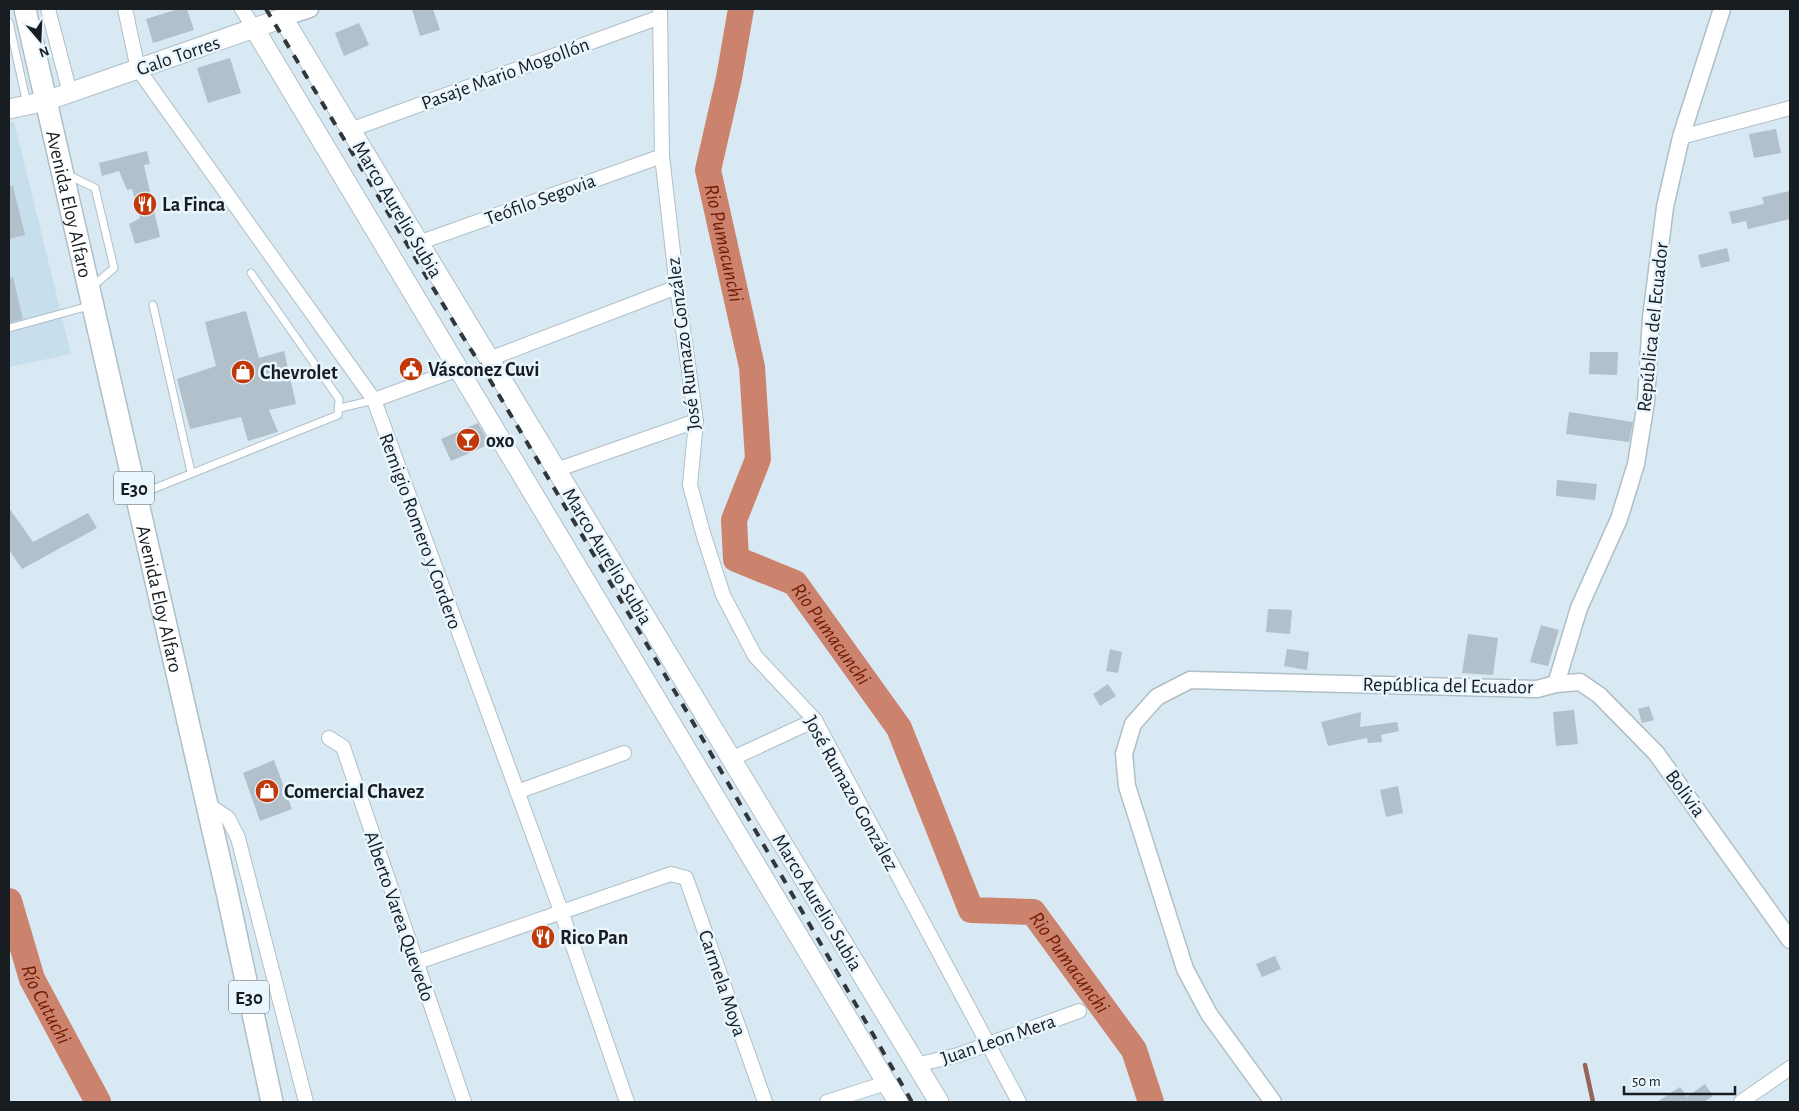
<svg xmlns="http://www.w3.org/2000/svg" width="1799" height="1111" viewBox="0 0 1799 1111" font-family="'Alegreya Sans',sans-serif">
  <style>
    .built { fill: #c7deec }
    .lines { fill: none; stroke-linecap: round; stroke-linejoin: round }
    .stream { stroke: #966457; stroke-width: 4.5 }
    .river { stroke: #cc836e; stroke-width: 26 }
    .building { fill: #b1c0ca }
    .service-casing { stroke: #afbfc8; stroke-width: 9 }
    .minor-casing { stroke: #afbfc8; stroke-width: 16 }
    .tertiary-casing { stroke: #afbfc8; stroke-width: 19 }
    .secondary-casing { stroke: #afbfc8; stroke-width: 21 }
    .primary-casing { stroke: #afbfc8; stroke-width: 24 }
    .service { stroke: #fff; stroke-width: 7 }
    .minor { stroke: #fff; stroke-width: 14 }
    .tertiary { stroke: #fff; stroke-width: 16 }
    .secondary { stroke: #fff; stroke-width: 19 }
    .primary { stroke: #fff; stroke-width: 21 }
    .rail { stroke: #30373b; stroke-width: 4; stroke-dasharray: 9 9; stroke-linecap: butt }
    .labels { text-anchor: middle; stroke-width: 5; stroke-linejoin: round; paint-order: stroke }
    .shield { fill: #e9f6fe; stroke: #565e63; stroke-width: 1 }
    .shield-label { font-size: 19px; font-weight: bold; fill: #171d20 }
    .street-label { font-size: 20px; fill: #171d20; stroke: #e9f6fe }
    .poi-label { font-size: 20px; font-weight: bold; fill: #171d20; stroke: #e9f6fe; text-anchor: start }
    .water-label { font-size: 21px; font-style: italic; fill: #711900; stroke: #e9f6fe }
  </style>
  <rect width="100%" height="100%" fill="#d9e9f3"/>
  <polygon class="built" points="14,121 71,354 9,367 9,123"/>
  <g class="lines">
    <polyline class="stream" points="1585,1065 1593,1102"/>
    <g class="river">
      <path id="s1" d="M741,9L729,78L708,170L752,367L758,459L734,520L736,559L795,583L899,728L971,910L1033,912L1134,1050L1151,1102"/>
      <path id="s2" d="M9,901L32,979L98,1102"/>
    </g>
  </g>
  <g class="building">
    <polygon points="178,9 187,9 194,30 153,43 146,19"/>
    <polygon points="412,9 433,9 440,30 420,36"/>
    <polygon points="359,23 369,45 344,56 335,33"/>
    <polygon points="230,58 241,93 208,103 197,68"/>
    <polygon points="1776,129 1781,153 1754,158 1749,134"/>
    <polygon points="147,151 150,164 144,165 160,237 135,244 129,224 140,218 132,189 127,190 119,171 102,176 99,163"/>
    <polygon points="9,186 13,186 25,235 9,239"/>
    <polygon points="1790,191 1790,219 1748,229 1746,221 1732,224 1729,212 1764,204 1762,197"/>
    <polygon points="1727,248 1730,261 1701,268 1698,255"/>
    <polygon points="13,277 23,319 9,323 9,278"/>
    <polygon points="246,311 259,358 284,351 296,404 269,410 278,432 248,441 241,417 190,429 177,379 216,366 205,322"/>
    <polygon points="1590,352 1618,352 1617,375 1589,374"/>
    <polygon points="1569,412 1633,422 1629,442 1566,434"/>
    <polygon points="478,423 490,444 451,461 441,439"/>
    <polygon points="1557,480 1597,484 1595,500 1556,496"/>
    <polygon points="9,508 33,542 88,513 97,528 22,569 9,550"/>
    <polygon points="1268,609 1292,610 1290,634 1266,632"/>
    <polygon points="1541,625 1559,630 1548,666 1530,662"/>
    <polygon points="1468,634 1498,638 1493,675 1462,673"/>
    <polygon points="1110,649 1122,652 1118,673 1106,671"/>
    <polygon points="1287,649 1309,652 1307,670 1284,666"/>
    <polygon points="1108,684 1116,696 1100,706 1093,694"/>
    <polygon points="1649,706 1654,720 1642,723 1638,709"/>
    <polygon points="1574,710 1578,744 1556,746 1553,712"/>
    <polygon points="1361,712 1360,727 1397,722 1399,731 1381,735 1382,742 1368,743 1367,738 1328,746 1321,722"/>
    <polygon points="274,760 292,809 260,821 243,773"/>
    <polygon points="1398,786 1403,813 1386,817 1380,790"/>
    <polygon points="1275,956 1281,969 1262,977 1256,964"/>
    <polygon points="1705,1084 1713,1096 1704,1102 1657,1102 1680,1087 1687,1097"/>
  </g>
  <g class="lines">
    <g class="service-casing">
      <g id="service">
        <polyline points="9,22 27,104"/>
        <polyline points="66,174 95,188 114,268 93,286"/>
        <polyline points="153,305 191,472"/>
        <polyline points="9,328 89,306"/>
        <polyline points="340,408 374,400"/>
        <polyline points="138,495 338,415 339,399 251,273"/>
      </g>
    </g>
    <g class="minor-casing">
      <g id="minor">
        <polyline points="48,9 70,93"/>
        <polyline points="125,9 138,69 374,400 561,911 627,1102"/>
        <polyline points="242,9 254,28"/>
        <polyline points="660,9 662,156 677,287 696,421 690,485 703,533 723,595 755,656 815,720 1019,1102"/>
        <polyline points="350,130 660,17"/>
        <polyline points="1681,137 1790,108"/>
        <polyline points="418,243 662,156"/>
        <polyline points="489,359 677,287"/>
        <polyline points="374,400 459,369"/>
        <polyline points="556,470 696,421"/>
        <polyline points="329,738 343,747 464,1102"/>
        <polyline points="731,759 815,720"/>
        <polyline points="517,792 624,753"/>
        <polyline points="207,804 228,818 238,838 306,1102"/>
        <polyline points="415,963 671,874 686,878 765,1102"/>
        <polyline points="916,1065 958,1055 1079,1011"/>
        <polyline points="827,1102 886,1083"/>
        <polyline points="1741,1102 1790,1068"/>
      </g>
    </g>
    <g class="tertiary-casing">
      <g id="tertiary">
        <polyline points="283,18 310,9"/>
        <polyline points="1556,684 1579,608 1619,519 1636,464 1646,402 1651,318 1665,207 1681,137 1722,9"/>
        <polyline points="1273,1102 1209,1014 1185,969 1127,786 1124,754 1133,724 1157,697 1190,680 1537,689 1556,684 1580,682 1599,695 1656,753 1790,940"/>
      </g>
    </g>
    <g class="secondary-casing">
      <g id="secondary">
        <polyline points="254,28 898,1102"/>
        <polyline points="9,109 46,101 283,18 939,1102"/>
      </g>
    </g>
    <g class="primary-casing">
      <g id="primary">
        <path id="s3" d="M25,9L227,892L272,1102"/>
      </g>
    </g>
    <use href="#service" class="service"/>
    <use href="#minor" class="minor"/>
    <use href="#tertiary" class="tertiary"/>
    <use href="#secondary" class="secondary"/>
    <use href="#primary" class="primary"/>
    <polyline class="rail" points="266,9 456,326 487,375 687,712 912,1102"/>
  </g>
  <defs>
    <g id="restaurant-disc" transform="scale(1.25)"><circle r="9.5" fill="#c1390a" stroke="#e9f6fe"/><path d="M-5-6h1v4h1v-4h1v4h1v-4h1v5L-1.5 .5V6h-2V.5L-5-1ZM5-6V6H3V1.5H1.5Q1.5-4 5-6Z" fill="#fff"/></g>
    <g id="civic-disc" transform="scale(1.25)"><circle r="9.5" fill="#c1390a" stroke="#e9f6fe"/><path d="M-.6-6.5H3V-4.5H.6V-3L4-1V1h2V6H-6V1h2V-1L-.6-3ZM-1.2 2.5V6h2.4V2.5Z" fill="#fff"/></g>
    <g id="shop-disc" transform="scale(1.25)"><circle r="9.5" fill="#c1390a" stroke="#e9f6fe"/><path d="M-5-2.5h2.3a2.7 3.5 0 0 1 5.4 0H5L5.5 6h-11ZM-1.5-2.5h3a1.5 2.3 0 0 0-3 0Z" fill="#fff"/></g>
    <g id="bar-disc" transform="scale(1.25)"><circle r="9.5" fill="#c1390a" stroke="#e9f6fe"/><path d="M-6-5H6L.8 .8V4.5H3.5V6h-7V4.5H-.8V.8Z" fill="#fff"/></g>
  </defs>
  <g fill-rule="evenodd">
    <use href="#restaurant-disc" x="145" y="204"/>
    <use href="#civic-disc" x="411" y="369"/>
    <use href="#shop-disc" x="243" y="372"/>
    <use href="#bar-disc" x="468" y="440"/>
    <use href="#shop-disc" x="267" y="791"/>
    <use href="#restaurant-disc" x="543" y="937"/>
  </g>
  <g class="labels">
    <g class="shield">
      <rect x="114" y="471.5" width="40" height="33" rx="4"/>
      <rect x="229" y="980.5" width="40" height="33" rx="4"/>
    </g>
    <g class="shield-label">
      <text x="134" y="495">E30</text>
      <text x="249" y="1004">E30</text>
    </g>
    <g class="street-label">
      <text transform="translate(178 55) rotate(-19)" y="7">Galo Torres</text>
      <text transform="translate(505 73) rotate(-20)" y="7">Pasaje Mario Mogollón</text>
      <text transform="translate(540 199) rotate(-20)" y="7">Teófilo Segovia</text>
      <text dy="7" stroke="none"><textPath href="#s3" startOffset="200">Avenida Eloy Alfaro</textPath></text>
      <text transform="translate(398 209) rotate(59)" y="7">Marco Aurelio Subia</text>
      <text transform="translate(1652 327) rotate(-84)" y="7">República del Ecuador</text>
      <text transform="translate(683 344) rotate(-97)" y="7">José Rumazo González</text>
      <text transform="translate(421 531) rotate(70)" y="7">Remigio Romero y Cordero</text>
      <text transform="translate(608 556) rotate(59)" y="7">Marco Aurelio Subia</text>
      <text dy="7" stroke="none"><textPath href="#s3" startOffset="605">Avenida Eloy Alfaro</textPath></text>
      <text transform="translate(1448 685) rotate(1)" y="7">República del Ecuador</text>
      <text transform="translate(852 793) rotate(61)" y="7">José Rumazo González</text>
      <text transform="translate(1686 793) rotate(54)" y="7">Bolivia</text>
      <text transform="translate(818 902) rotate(59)" y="7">Marco Aurelio Subia</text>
      <text transform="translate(400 916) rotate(71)" y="7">Alberto Varea Quevedo</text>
      <text transform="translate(723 983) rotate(71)" y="7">Carmela Moya</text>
      <text transform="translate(998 1039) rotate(-19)" y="7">Juan Leon Mera</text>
    </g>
    <g class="poi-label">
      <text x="162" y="211">La Finca</text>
      <text x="428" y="376">Vásconez Cuvi</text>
      <text x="260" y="379">Chevrolet</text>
      <text x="486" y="447">oxo</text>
      <text x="284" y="798">Comercial Chavez</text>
      <text x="560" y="944">Rico Pan</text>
    </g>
    <g class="water-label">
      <text dy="7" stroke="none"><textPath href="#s1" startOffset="239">Rio Pumacunchi</textPath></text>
      <text dy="7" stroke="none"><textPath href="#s1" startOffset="689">Rio Pumacunchi</textPath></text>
      <text dy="7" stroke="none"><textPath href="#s1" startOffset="1125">Rio Pumacunchi</textPath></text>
      <text dy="7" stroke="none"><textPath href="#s2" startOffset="110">Río Cutuchi</textPath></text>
    </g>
  </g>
  <rect width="1799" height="1111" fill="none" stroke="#171d20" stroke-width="20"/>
  <g transform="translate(40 40) rotate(161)" stroke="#e9f6fe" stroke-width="4" paint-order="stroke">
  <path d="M0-4L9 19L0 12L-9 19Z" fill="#171d20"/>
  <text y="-8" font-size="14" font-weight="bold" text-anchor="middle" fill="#171d20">N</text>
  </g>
  <path d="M1624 1086v8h111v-8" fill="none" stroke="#171d20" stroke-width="2.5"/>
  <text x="1632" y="1086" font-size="15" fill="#171d20" stroke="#e9f6fe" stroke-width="4" paint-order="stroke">50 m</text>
</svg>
